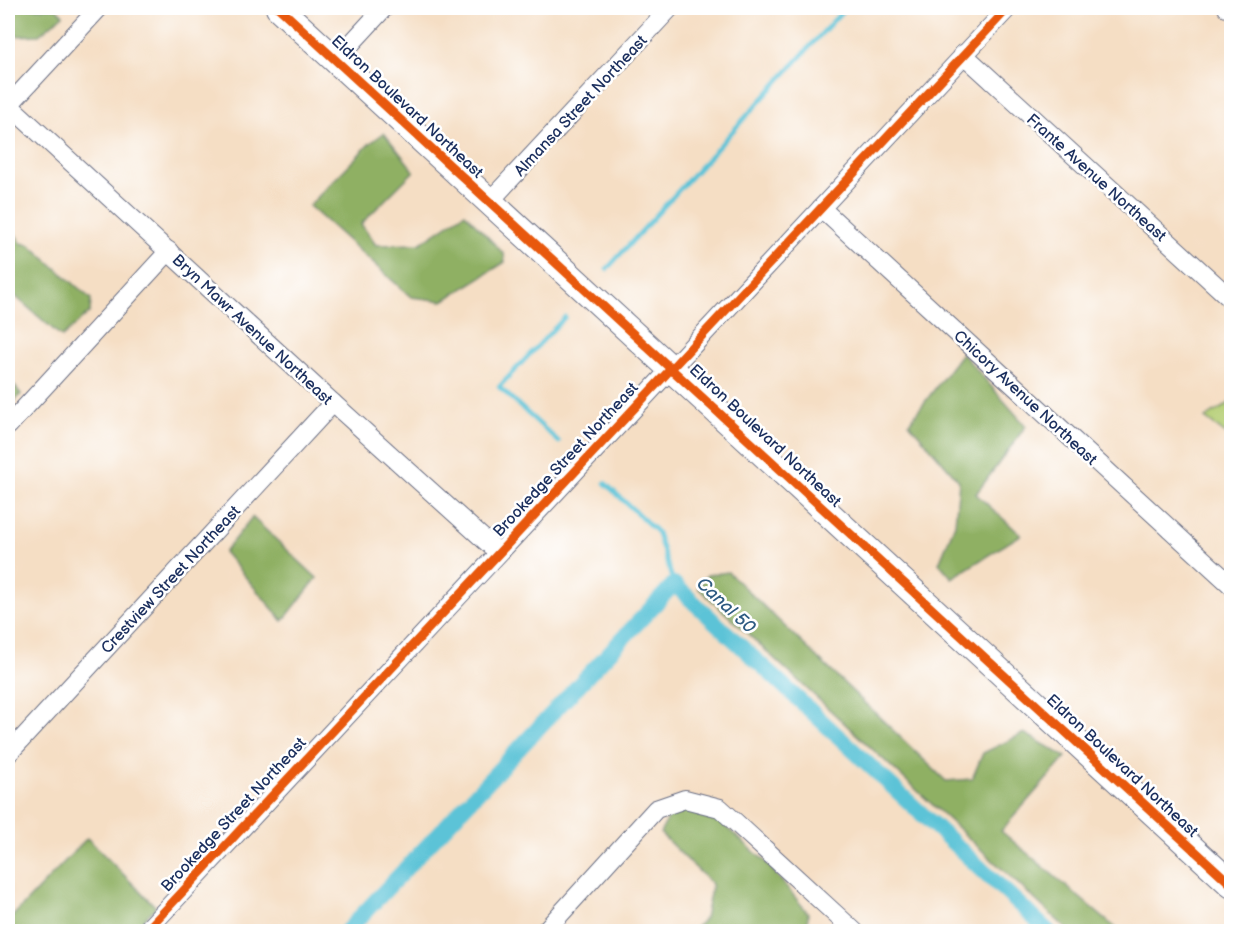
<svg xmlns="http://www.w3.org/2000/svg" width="1239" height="939" viewBox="0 0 1239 939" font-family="'Balsamiq Sans',sans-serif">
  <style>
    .green { fill: #b4cd72; stroke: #687e68; stroke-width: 1.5 }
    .forest { fill: #8fb064; stroke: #557061; stroke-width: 1.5 }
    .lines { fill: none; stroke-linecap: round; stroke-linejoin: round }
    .stream { stroke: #5bc3d7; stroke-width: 4.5 }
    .canal { stroke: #5bc3d7; stroke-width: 16 }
    .street-casing { stroke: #676c82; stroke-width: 20 }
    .secondary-casing { stroke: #676c82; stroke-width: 28 }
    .street { stroke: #fff; stroke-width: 18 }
    .secondary { stroke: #fff; stroke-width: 26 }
    .cycleway-casing { stroke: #fff; stroke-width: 13 }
    .cycleway { stroke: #e8590c; stroke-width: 9 }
    .labels { text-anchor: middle; stroke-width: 5; stroke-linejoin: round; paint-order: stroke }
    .street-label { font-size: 16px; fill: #1b2f5e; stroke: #fff }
    .water-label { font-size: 18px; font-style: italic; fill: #2e5b82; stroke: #fff }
  </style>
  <rect width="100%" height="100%" fill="#fff"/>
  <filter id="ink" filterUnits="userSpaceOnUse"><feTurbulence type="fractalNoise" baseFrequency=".0167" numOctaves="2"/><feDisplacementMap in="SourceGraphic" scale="12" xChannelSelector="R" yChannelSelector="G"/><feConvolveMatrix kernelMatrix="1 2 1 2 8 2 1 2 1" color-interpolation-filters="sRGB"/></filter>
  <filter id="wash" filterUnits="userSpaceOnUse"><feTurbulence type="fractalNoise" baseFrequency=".008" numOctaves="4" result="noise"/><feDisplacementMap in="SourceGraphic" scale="24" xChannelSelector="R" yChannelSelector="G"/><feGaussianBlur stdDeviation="1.35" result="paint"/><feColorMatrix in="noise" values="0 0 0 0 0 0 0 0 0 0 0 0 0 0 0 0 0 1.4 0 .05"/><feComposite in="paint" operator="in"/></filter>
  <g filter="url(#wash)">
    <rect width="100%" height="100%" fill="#f5dec4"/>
    <polygon class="green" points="1231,402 1231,438 1205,418"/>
    <g class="forest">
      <polygon points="8,8 56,8 63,15 39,35 15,36 8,30"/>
      <polygon points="384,133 414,171 361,224 376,245 419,244 465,213 504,254 505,262 443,301 411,297 309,206 369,144"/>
      <polygon points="8,223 21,243 30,245 91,299 90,312 62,337 8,290 8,259 11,256 8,252"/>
      <polygon points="962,353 1026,426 976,494 1021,535 952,578 939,563 955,524 959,481 909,423"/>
      <polygon points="8,378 21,394 8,409"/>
      <polygon points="252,517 317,578 283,621 224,552"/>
      <polygon points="728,572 946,781 972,779 983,753 1024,733 1066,757 1001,831 1119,931 1069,931 698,588 707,575"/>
      <polygon points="686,810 719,821 766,862 808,913 807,931 693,931 705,918 712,884 660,833 670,815"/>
      <polygon points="87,838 156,907 132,931 8,931 8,921"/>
    </g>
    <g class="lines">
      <g class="stream">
        <polyline points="607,269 845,8"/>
        <polyline points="559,442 499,387 565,317"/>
        <polyline points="605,483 657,532 674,584"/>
      </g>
      <polyline class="canal" points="346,932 674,584 1049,932"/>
    </g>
  </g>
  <g filter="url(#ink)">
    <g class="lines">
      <g class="street-casing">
        <g id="street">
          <polyline points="1227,8 1232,11"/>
          <polyline points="963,54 1232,300"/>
          <polyline points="336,60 384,8"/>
          <polyline points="9,105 333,403 498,552"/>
          <polyline points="8,106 99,8"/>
          <polyline points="489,202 670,8"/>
          <polyline points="821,208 1232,586"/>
          <polyline points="8,426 169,251"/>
          <polyline points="8,754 333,403"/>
          <polyline points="145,932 1008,8"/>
          <polyline points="544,932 656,809 685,799 720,808 855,932"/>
        </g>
      </g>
      <g class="secondary-casing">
        <polyline id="secondary" points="279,8 1232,885"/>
      </g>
      <use href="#street" class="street"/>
      <use href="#secondary" class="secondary"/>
      <g class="cycleway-casing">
        <g id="cycleway">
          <polyline points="279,8 1232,885"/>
          <polyline points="145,932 1008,8"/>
        </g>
      </g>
      <use href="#cycleway" class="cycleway"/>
    </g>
  </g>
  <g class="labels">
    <g class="street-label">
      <text transform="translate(580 105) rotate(-47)" y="6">Almansa Street Northeast</text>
      <text transform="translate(408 106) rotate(43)" y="6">Eldron Boulevard Northeast</text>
      <text transform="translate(1097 177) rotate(42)" y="6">Frante Avenue Northeast</text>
      <text transform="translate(253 329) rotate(43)" y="6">Bryn Mawr Avenue Northeast</text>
      <text transform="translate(1026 397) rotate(43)" y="6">Chicory Avenue Northeast</text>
      <text transform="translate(766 435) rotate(43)" y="6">Eldron Boulevard Northeast</text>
      <text transform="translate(565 459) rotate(-47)" y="6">Brookedge Street Northeast</text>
      <text transform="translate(170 579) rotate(-47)" y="6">Crestview Street Northeast</text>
      <text transform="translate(1123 765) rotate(43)" y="6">Eldron Boulevard Northeast</text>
      <text transform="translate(233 814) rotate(-47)" y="6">Brookedge Street Northeast</text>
    </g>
    <g class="water-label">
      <text transform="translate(726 605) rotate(43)" y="6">Canal 50</text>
    </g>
  </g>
  <rect width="1239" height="939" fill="none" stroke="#fff" stroke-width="30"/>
</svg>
